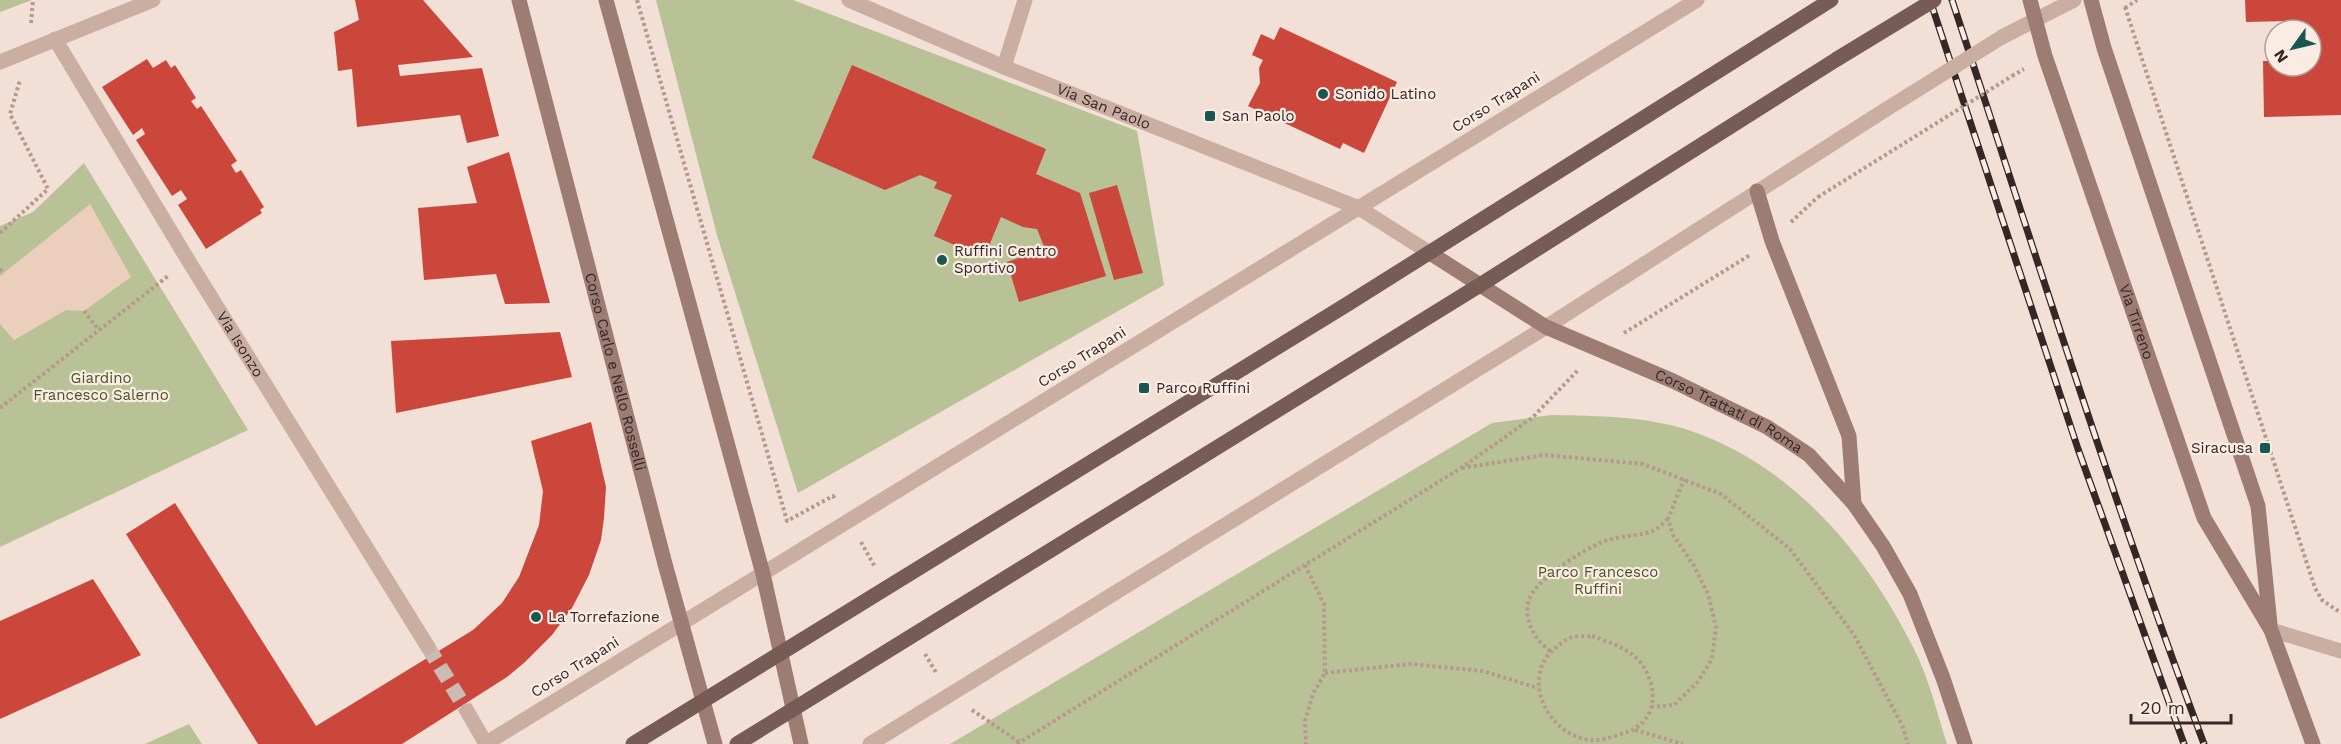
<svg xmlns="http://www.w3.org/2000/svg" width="2341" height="744" viewBox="0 0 2341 744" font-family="'Work Sans',sans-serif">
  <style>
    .green { fill: #b9c196 }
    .plaza { fill: #ebcfbc }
    .building { fill: #cb473b }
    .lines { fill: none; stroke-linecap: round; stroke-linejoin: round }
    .street-tunnel { stroke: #ccbbb3; stroke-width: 15; stroke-dasharray: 15 8; stroke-linecap: butt }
    .path { stroke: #b6988d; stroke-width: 4; stroke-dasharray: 3 3; stroke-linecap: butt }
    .lane { stroke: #caaea2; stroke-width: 15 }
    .street { stroke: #caaea2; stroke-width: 15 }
    .secondary { stroke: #9d7c74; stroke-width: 15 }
    .primary { stroke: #775b55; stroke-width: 15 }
    .rail-casing { stroke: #342725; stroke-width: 7 }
    .rail { stroke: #faebe3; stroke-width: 4.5; stroke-dasharray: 14; stroke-linecap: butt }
    .path-bridge { stroke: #b6988d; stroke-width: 4; stroke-dasharray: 3 3; stroke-linecap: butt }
    .street-bridge { stroke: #caaea2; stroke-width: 15 }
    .primary-bridge { stroke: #775b55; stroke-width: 15 }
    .poi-dot { fill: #195751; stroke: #faebe3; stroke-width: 2 }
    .labels { text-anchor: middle; stroke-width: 4.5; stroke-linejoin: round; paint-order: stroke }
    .poi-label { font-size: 15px; fill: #342725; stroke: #faebe3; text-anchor: start }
    .street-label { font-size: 15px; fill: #342725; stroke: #faebe3 }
    .park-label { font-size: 15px; fill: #4a5328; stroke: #faebe3 }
  </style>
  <rect width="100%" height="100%" fill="#f2e0d6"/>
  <g class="green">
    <polygon points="0,0 32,0 0,12"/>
    <polygon points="656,0 793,0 1137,131 1164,285 798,493 717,235"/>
    <polygon points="84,163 248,430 0,547 0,226 33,212"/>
    <path d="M1551,415C1598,416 1646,416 1691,431C1794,466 1867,555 1914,649C1929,678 1937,713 1947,744H950L1492,423Z"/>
    <polygon points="189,724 202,744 145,744"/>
  </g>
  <polygon class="plaza" points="90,204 131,277 84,311 66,310 14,340 0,324 0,276"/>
  <g class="building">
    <polygon points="355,0 423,0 473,57 398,65 400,76 482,68 499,136 467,143 460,115 357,127 352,69 338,71 334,32 359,20"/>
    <polygon points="2245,0 2341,0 2341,115 2264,117 2263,61 2275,61 2275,66 2311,66 2311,30 2292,30 2292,21 2246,22"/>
    <polygon points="1280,27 1397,82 1364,153 1343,143 1340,149 1248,106 1260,83 1259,68 1263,60 1252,55 1261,34 1274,40"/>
    <polygon points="147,59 153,68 166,60 171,68 175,65 196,98 191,101 197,109 201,106 237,161 231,165 236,173 241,170 264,207 260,210 262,213 206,249 178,205 187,199 181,190 172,196 136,140 145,134 142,128 133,135 102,87"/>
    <polygon points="852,65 1046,149 1036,174 1080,193 1106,276 1019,302 1007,262 1045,249 1037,229 1023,227 1001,217 984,258 934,236 952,195 934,188 937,182 920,175 885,190 812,158"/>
    <polygon points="509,152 550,303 505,304 496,274 424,280 418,208 477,203 467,167"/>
    <polygon points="1117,185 1143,273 1114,280 1089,193"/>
    <polygon points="560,332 572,377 396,413 391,341"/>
    <polygon points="591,422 606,487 604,518 601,540 589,575 572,608 552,635 525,662 507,677 402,744 258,744 126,534 175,503 316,726 473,630 502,603 519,577 539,525 543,491 531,441"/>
    <polygon points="93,579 141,655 0,719 0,621"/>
  </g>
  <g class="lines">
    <polyline class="street-tunnel" points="428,647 467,711"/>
    <g class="path">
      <polyline points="637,0 787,521 833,496 836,500"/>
      <polyline points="2125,7 2315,588 2322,600 2341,613"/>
      <polyline points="2125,8 2137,0"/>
      <polyline points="31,23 33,0"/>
      <polyline points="2012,76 2024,69"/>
      <polyline points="1791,222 1818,197"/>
      <polyline points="0,233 48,189 10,114 20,80"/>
      <polyline points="0,269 3,273"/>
      <polyline points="84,311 99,330"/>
      <polyline points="1624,333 1750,255"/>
      <polyline points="0,408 168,276"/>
      <polyline points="1462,468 1544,455 1643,464 1721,494 1790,549 1854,635 1902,725 1908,744"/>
      <polyline points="861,542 875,567"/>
      <polyline points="1305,565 1324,604 1325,673 1313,694 1305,721 1306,744"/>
      <path d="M1592,636C1609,642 1628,648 1640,662C1661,689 1657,725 1621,734C1613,737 1599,741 1590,740C1546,735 1518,674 1558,646C1562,643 1566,639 1570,638C1576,635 1586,637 1592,636Z"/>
      <path d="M1550,651C1533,639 1519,612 1533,592C1546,574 1580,552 1600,543C1617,535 1637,537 1653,531C1658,529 1663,523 1668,519"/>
      <polyline points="925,654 937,674"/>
      <polyline points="1325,673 1411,664 1483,671 1538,688"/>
      <polyline points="1651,707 1674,705 1697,683 1712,659 1716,627 1708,594 1693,564 1673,535 1668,519 1684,479"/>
      <polyline points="972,710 1019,742"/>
      <polyline points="1635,730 1683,744"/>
      <polyline points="1017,744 1461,468 1532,418 1579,369"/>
    </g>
    <polyline class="lane" points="1004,67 1025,0"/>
    <g class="street">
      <path id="s1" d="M849,0L1004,67L1359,208L1430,253"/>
      <polyline points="2002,37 2074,0"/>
      <path id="s2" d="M55,39L188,260L428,647"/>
      <polyline points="0,62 153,0"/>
      <polyline points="2271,630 2341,651"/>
      <polyline points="467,711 486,744"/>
      <polyline points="485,744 1697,0"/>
      <polyline points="870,744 1546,327 1885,110"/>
    </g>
    <g class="secondary">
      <path id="s3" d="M519,0L665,564L715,744"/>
      <polyline points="606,0 763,574 801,744"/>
      <path id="s4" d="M2030,0L2045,56L2204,518L2271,630L2313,744"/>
      <polyline points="2091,0 2104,48 2258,506 2270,624"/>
      <polyline points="1757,191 1772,241 1849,436 1854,504"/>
      <path id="s5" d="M1430,253L1546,327L1673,381L1767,427L1809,455L1854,504L1883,546L1910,594L1943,678L1965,744"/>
    </g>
    <g class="primary">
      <polyline points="633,744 1346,305 1831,0"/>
      <polyline points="737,744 1480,285 1837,59"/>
    </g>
    <g class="rail-casing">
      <g id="rail">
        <polyline points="1930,0 2078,449 2184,744"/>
        <path d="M1952,0C2034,249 2112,499 2204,744"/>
      </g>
    </g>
    <use href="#rail" class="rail"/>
    <polyline class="path-bridge" points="1818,197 2012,76"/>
    <polyline class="street-bridge" points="1885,110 2002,37"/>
    <polyline class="primary-bridge" points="1837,59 1934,0"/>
  </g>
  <g class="poi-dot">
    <circle cx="1323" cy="94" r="6"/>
    <rect x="1204" y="110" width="12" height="12" rx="3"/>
    <circle cx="942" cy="260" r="6"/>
    <rect x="1138" y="382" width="12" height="12" rx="3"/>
    <rect x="2259" y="442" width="12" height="12" rx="3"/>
    <circle cx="536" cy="617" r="6"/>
  </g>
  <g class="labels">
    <g class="poi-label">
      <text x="1335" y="99">Sonido Latino</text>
      <text x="1222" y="121">San Paolo</text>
      <text x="954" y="256">Ruffini Centro<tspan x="954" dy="17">Sportivo</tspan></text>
      <text x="1156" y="393">Parco Ruffini</text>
      <text x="2253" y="453" text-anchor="end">Siracusa</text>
      <text x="548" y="622">La Torrefazione</text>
    </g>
    <g class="street-label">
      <text transform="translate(1496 102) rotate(-32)" y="5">Corso Trapani</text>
      <text dy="5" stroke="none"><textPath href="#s1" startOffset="276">Via San Paolo</textPath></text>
      <text dy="5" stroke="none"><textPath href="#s4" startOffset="339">Via Tirreno</textPath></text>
      <text dy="5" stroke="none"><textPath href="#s2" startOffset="357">Via Isonzo</textPath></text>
      <text transform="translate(1082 357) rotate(-32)" y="5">Corso Trapani</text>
      <text dy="5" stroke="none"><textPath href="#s3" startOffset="384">Corso Carlo e Nello Rosselli</textPath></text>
      <text dy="5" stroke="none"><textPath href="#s5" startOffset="339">Corso Trattati di Roma</textPath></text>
      <text transform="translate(575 667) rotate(-32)" y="5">Corso Trapani</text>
    </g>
    <g class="park-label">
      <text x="101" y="383">Giardino<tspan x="101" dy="17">Francesco Salerno</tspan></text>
      <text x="1598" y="577">Parco Francesco<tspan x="1598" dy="17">Ruffini</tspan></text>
    </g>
  </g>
  <g transform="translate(2293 48) rotate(236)"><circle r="28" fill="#faebe3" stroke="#ab9d97" stroke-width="1.5"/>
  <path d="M0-4.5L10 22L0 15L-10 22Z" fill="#195751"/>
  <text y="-9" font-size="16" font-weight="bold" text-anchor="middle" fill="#342725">N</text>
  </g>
  <path d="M2131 714v9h100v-9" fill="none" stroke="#342725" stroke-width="3"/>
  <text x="2140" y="714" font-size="18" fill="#342725" stroke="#faebe3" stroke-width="4.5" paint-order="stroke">20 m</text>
</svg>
